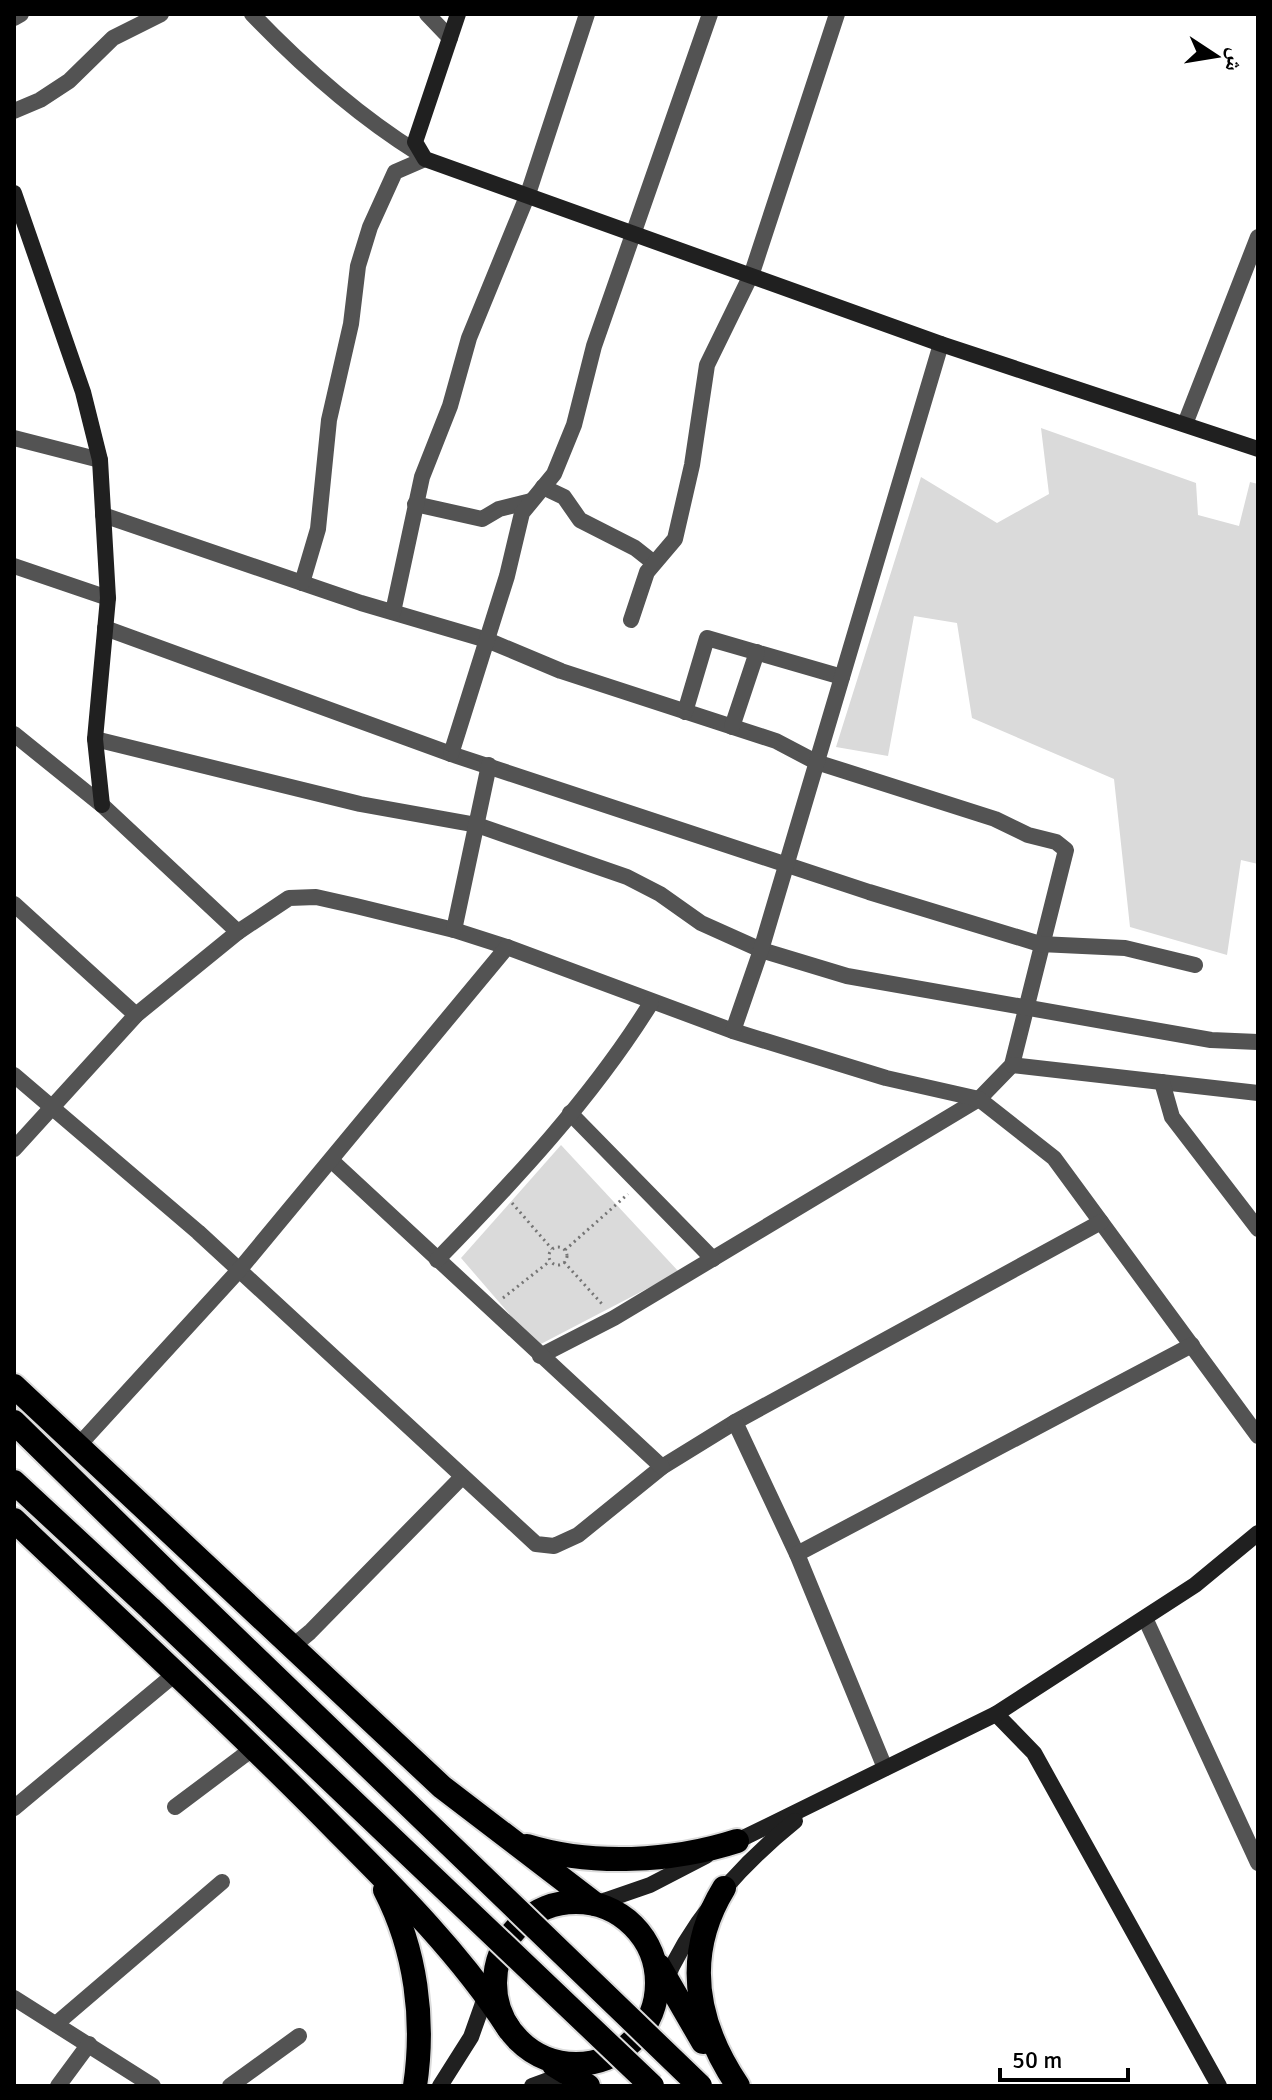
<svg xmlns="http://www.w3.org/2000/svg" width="1272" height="2100" viewBox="0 0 1272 2100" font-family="Signika,'Noto Naskh Arabic',sans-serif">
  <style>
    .green { fill: #dadada }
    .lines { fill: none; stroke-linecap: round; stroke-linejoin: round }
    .highway-casing { stroke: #dbdbdb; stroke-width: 28 }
    .path { stroke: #757575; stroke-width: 3; stroke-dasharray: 2 4; stroke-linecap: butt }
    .street { stroke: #535353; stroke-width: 16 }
    .secondary { stroke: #202020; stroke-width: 16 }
    .highway { stroke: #000; stroke-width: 24 }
    .highway-bridge-casing { stroke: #dbdbdb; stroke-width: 28; stroke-linecap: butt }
    .highway-bridge { stroke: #000; stroke-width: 24 }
  </style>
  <rect width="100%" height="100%" fill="#fff"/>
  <g class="green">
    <polygon points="1041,428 1196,483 1198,515 1239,526 1250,482 1258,484 1258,864 1241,860 1227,955 1130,927 1114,779 972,718 957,623 914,616 888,756 836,747 921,477 997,523 1049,494"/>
    <polygon points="561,1145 679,1272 537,1346 461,1258"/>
  </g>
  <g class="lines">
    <g class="highway-casing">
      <g id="highway">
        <polyline points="14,1386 442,1787 595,1904"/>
        <polyline points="14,1422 176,1581"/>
        <polyline points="14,1482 152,1610"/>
        <path d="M14,1520C123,1624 233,1725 338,1832C399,1893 462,1956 509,2029"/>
        <path d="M527,1846C592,1866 672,1862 737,1841"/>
        <path d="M724,1888C683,1955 695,2022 738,2086"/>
        <path d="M385,1890C416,1950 425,2020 415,2086"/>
        <circle cx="576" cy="1983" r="81"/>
        <polyline points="659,1966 703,2042"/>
        <polyline points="554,2065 588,2086"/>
      </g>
    </g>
    <g class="path">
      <polyline points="512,1203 552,1249"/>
      <circle cx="558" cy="1256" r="9"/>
      <polyline points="565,1250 628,1194"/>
      <polyline points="564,1262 602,1304"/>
      <polyline points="503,1298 550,1261"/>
    </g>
    <g class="street">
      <path d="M252,14C302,66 357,115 418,153"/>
      <polyline points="427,14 450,38"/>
      <polyline points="14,18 21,14"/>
      <polyline points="14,111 40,100 69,81 113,38 161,14"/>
      <polyline points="1185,424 1258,237"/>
      <polyline points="14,438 100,460"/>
      <polyline points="543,487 564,497 580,520 635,548 654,563"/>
      <polyline points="415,504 482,519 499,509 531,501"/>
      <polyline points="103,515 361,603 487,640 561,671 776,741 816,762 995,819 1028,835 1056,842 1066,850 1012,1065 979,1099 614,1318 540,1356"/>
      <polyline points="14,566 108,598"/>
      <polyline points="302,583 318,529 329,420 351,324 358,266 370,227 395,172 425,159"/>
      <polyline points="393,612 422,477 450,406 469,338 528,194 587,14"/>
      <polyline points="631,620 647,572 675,539 692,465 707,365 752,273 837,14"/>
      <polyline points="105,628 451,754 869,892 1040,944 1125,948 1195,965"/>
      <polyline points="685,712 707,638 842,677"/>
      <polyline points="732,727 757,652"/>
      <polyline points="14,734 102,805 238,932 289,898 316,897 356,906 454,930 507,947 733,1031 886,1078 979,1099 1054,1158 1258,1436"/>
      <polyline points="95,739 360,804 477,825 627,877 660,894 701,923 761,950 847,976 1211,1040 1258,1042"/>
      <polyline points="451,754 507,576 522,513 554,474 574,425 594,346 710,14"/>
      <polyline points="14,904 136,1015"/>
      <polyline points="454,930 489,765"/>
      <polyline points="733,1031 761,950 941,344"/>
      <polyline points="1012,1065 1258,1093"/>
      <polyline points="14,1075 198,1232 536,1544 554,1546 578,1535 662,1467 735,1422 1101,1222"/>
      <polyline points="1162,1082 1172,1117 1258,1229"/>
      <polyline points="570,1113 713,1259"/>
      <polyline points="14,1149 136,1015 238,932"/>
      <polyline points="332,1161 662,1467"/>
      <path d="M437,1260C515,1180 592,1098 651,1003"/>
      <polyline points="735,1422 797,1554 885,1768"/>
      <polyline points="78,1446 240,1269 507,947"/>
      <polyline points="797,1554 1192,1345"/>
      <polyline points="1145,1618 1258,1863"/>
      <polyline points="292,1647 310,1632 462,1477"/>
      <polyline points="175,1807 255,1747"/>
      <polyline points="14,1808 175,1674"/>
      <polyline points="14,1998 153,2086"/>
      <polyline points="56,2024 222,1882"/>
      <polyline points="58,2086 89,2044"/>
      <polyline points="230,2086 299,2036"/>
    </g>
    <g class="secondary">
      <polyline points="458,14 415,142 425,159 941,344 1258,449"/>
      <polyline points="14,193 83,392 100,460 108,598 95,739 102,805"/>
      <polyline points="996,1714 1034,1753 1219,2086"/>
      <polyline points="731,1844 996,1714 1195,1585 1258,1533"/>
      <polyline points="595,1904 650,1885 706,1856"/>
      <path d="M655,2007C681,1931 733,1871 795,1821"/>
      <polyline points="440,2086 471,2037 498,1961"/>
      <polyline points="532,2086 592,2064"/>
    </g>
    <use href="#highway" class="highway"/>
    <g class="highway-bridge-casing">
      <g id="highway-bridge">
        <polyline points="176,1581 700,2086"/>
        <polyline points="152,1610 652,2086"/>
      </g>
    </g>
    <use href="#highway-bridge" class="highway-bridge"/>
  </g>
  <rect width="1272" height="2100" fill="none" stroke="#000000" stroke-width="32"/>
  <g transform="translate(1216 56) rotate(102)" stroke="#ffffff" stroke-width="6" paint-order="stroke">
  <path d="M0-6L14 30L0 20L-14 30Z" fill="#000000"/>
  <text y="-12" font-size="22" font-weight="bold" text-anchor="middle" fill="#000000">ش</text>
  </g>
  <path d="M1000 2068v12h128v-12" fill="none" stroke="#000000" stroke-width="4"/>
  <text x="1012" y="2068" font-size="24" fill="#000000" stroke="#ffffff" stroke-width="6" paint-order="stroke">50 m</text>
</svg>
